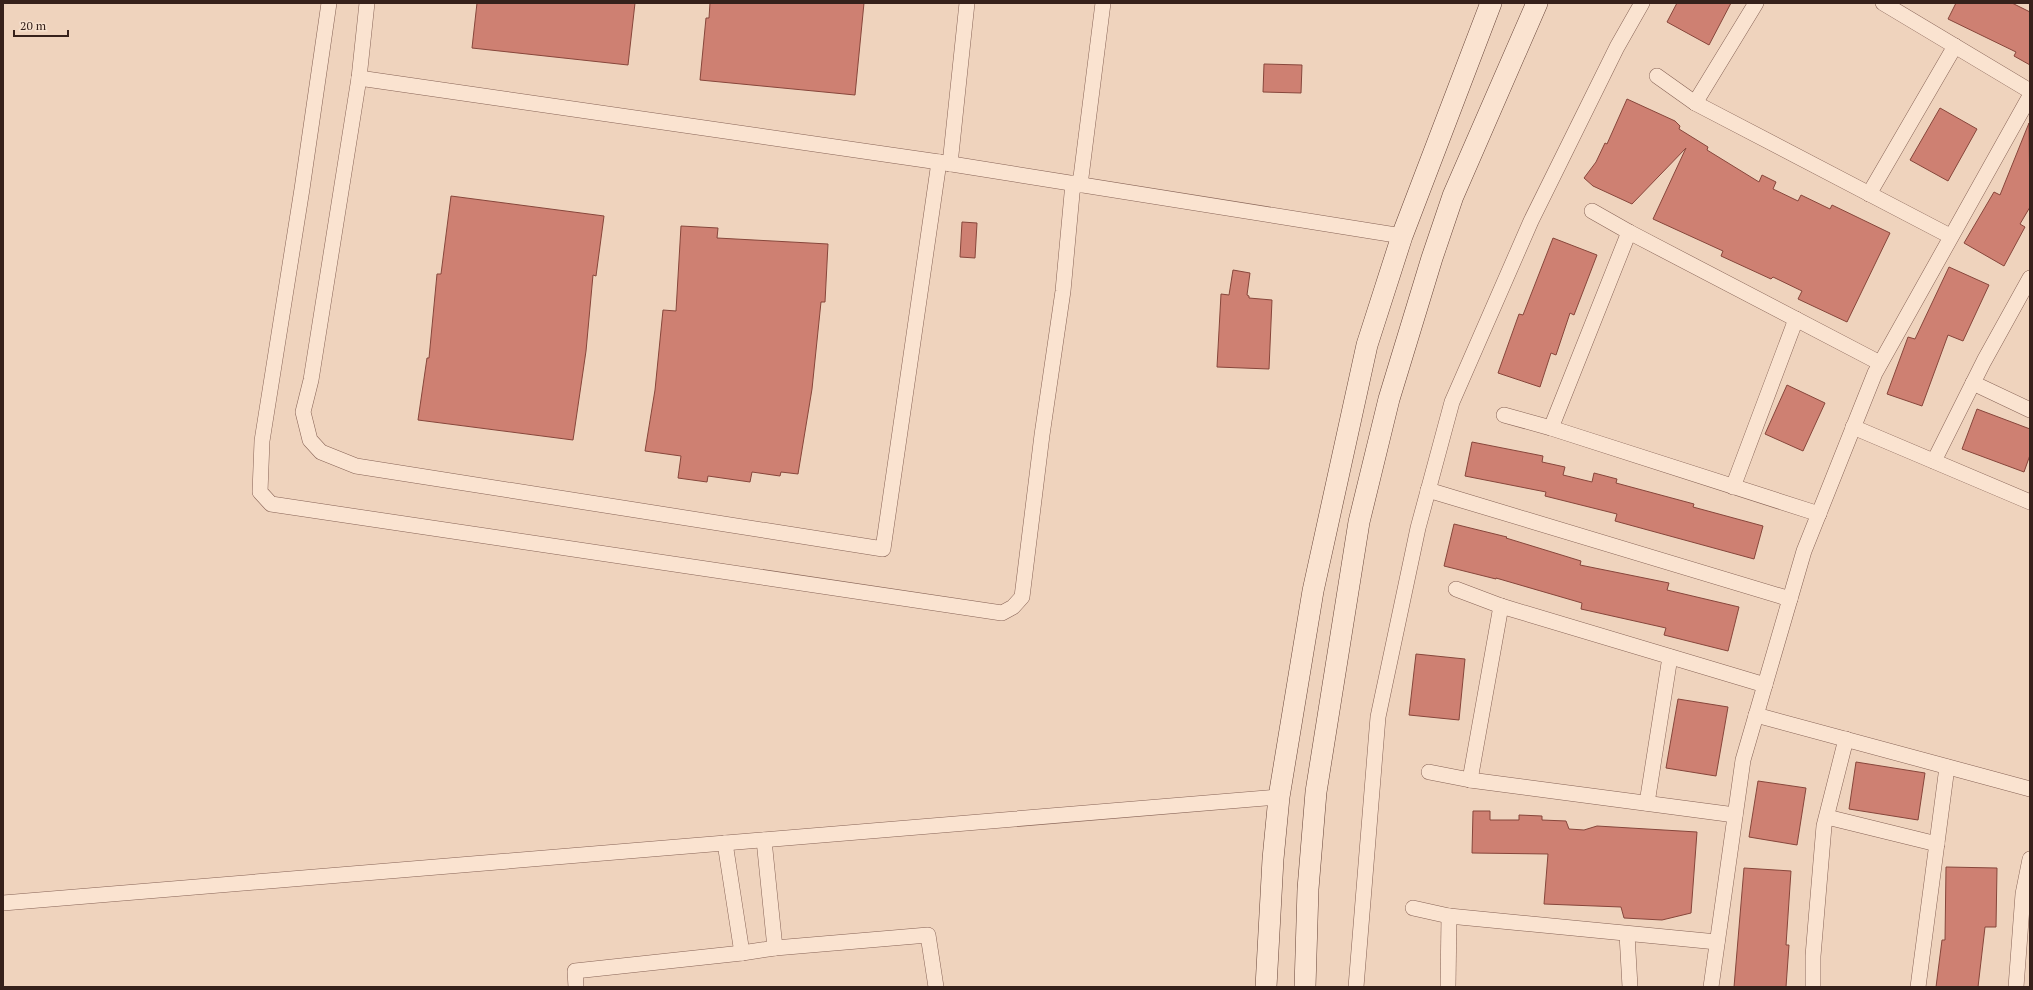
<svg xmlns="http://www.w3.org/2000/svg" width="2033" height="990" viewBox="0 0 2033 990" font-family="'PT Serif',serif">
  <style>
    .building { fill: #ce8072; stroke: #87463b }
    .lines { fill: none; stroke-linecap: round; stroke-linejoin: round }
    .street-casing { stroke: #876356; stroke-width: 16 }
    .secondary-casing { stroke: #684539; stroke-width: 22 }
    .street { stroke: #fae3d0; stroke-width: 15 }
    .secondary { stroke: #fae3d0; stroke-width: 21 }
  </style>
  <rect width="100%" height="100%" fill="#efd3bd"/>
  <g class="building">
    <polygon points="477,3 635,3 628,65 472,48"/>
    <polygon points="710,3 864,3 855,95 700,80 706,18 709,18"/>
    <polygon points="1677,3 1731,3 1709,45 1667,22"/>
    <polygon points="1956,3 2012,3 2030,12 2030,65 2014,56 2016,52 1948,19"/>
    <polygon points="1264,64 1302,65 1301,93 1263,92"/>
    <polygon points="1627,99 1675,121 1680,126 1679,129 1708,147 1707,150 1759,182 1762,175 1776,182 1773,189 1798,201 1801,195 1830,209 1832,205 1890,233 1847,322 1798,299 1802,291 1773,277 1771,279 1721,256 1723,251 1653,219 1686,148 1632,204 1593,186 1584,178 1596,162 1605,143 1607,144"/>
    <polygon points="1940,108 1977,129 1948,181 1910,160"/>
    <polygon points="2029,123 2030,207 2020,224 2025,227 2004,266 1964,243 1994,192 2000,195"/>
    <polygon points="451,196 604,216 596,276 593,275 586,351 573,440 418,420 427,358 429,358 437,274 441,274"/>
    <polygon points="962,222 977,223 975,258 960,257"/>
    <polygon points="681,226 718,228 717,238 828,244 825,302 821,302 812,389 798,474 781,472 780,476 752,472 750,482 708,476 707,482 678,478 681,456 645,451 655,390 663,310 676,311"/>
    <polygon points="1553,238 1597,255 1574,315 1570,313 1556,355 1551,353 1540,387 1498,373 1519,314 1523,315"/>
    <polygon points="1949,267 1989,285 1963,341 1948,335 1922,406 1887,394 1908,337 1915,339"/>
    <polygon points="1233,270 1250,273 1247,295 1249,296 1249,298 1272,300 1269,369 1217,367 1221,294 1229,295"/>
    <polygon points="1787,385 1825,403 1803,451 1765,434"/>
    <polygon points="1977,409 2030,429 2030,455 2024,472 1962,449"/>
    <polygon points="1472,442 1543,456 1542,462 1565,467 1563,475 1592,482 1594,473 1617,479 1616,483 1694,504 1693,507 1763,526 1754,559 1615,521 1617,514 1545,496 1546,492 1465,476"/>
    <polygon points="1454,524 1507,537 1506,538 1581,561 1580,565 1669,583 1667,590 1739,607 1728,651 1664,635 1666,628 1581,609 1582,603 1496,578 1496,579 1444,566"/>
    <polygon points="1416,654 1465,659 1459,720 1409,715"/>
    <polygon points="1678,699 1728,707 1716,776 1666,768"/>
    <polygon points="1856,762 1925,773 1918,820 1849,809"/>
    <polygon points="1758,781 1806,788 1797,845 1749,837"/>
    <polygon points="1473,811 1490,811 1490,820 1519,820 1519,815 1542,816 1542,820 1566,821 1569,829 1584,830 1597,826 1697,832 1691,913 1662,920 1624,918 1621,907 1544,904 1548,854 1472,853"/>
    <polygon points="1946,867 1997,868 1996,927 1985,927 1978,987 1936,987 1942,940 1945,940"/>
    <polygon points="1744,868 1791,871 1786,945 1789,945 1786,987 1734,987"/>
  </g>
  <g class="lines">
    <g class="street-casing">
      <g id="street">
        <polyline points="329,3 302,189 262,441 260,492 271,504 1002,613 1013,607 1022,597 1042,435 1063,291 1073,183"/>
        <polyline points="367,3 359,78 311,380 303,412 310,440 321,452 356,466 883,549 939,162"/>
        <polyline points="1883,3 2030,91"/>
        <polyline points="1657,76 1695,103 1950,236"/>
        <polyline points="359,78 939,162 1402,236"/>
        <polyline points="1695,103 1756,3"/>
        <polyline points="950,164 967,3"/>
        <polyline points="1080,185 1103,3"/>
        <polyline points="1869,194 1955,46"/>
        <polyline points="1592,211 1629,232 1880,363"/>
        <polyline points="1629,232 1551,428 1819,514"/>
        <polyline points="1973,383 2030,410"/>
        <polyline points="1504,415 1551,428"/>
        <polyline points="1853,427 2030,502"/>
        <polyline points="1934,461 1984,361 2030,278"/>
        <polyline points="1733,487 1796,319"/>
        <polyline points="1428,490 1790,599"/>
        <polyline points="1456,589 1501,606 1765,685"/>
        <polyline points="1756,715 2030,789"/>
        <polyline points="1429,772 1470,780 1735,815"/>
        <polyline points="1470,780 1501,606"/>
        <polyline points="1647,803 1670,657"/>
        <polyline points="1827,817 1937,844"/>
        <polyline points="764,840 775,948"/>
        <polyline points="725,843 742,953"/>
        <polyline points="3,903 1279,797"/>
        <polyline points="1413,908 1449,916 1717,942"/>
        <polyline points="1627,934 1630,987"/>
        <polyline points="576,987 575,971 742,953 775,948 928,935 936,987"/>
        <polyline points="1356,987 1378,717 1418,528 1452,402 1531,221 1617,47 1642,3"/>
        <polyline points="1448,987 1449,916"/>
        <polyline points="1711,987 1743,760 1804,551 1875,373 2030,96"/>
        <polyline points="1813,987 1813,956 1824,826 1846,739"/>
        <polyline points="1918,987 1947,767"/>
        <polyline points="2016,987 2023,894 2030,859"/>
      </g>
    </g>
    <g class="secondary-casing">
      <g id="secondary">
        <polyline points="1266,987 1273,859 1279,797 1313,591 1367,345 1402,236 1491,3"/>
        <polyline points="1305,987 1308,889 1316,792 1359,522 1389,399 1432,258 1453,196 1537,3"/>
      </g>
    </g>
    <use href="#street" class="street"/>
    <use href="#secondary" class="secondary"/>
  </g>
  <rect width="2033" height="990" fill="none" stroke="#36211b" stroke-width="8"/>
  <path d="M14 30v6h54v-6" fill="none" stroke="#36211b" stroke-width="2"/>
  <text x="20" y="30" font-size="12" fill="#36211b" stroke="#f6e0cd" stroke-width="3" paint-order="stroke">20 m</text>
</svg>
